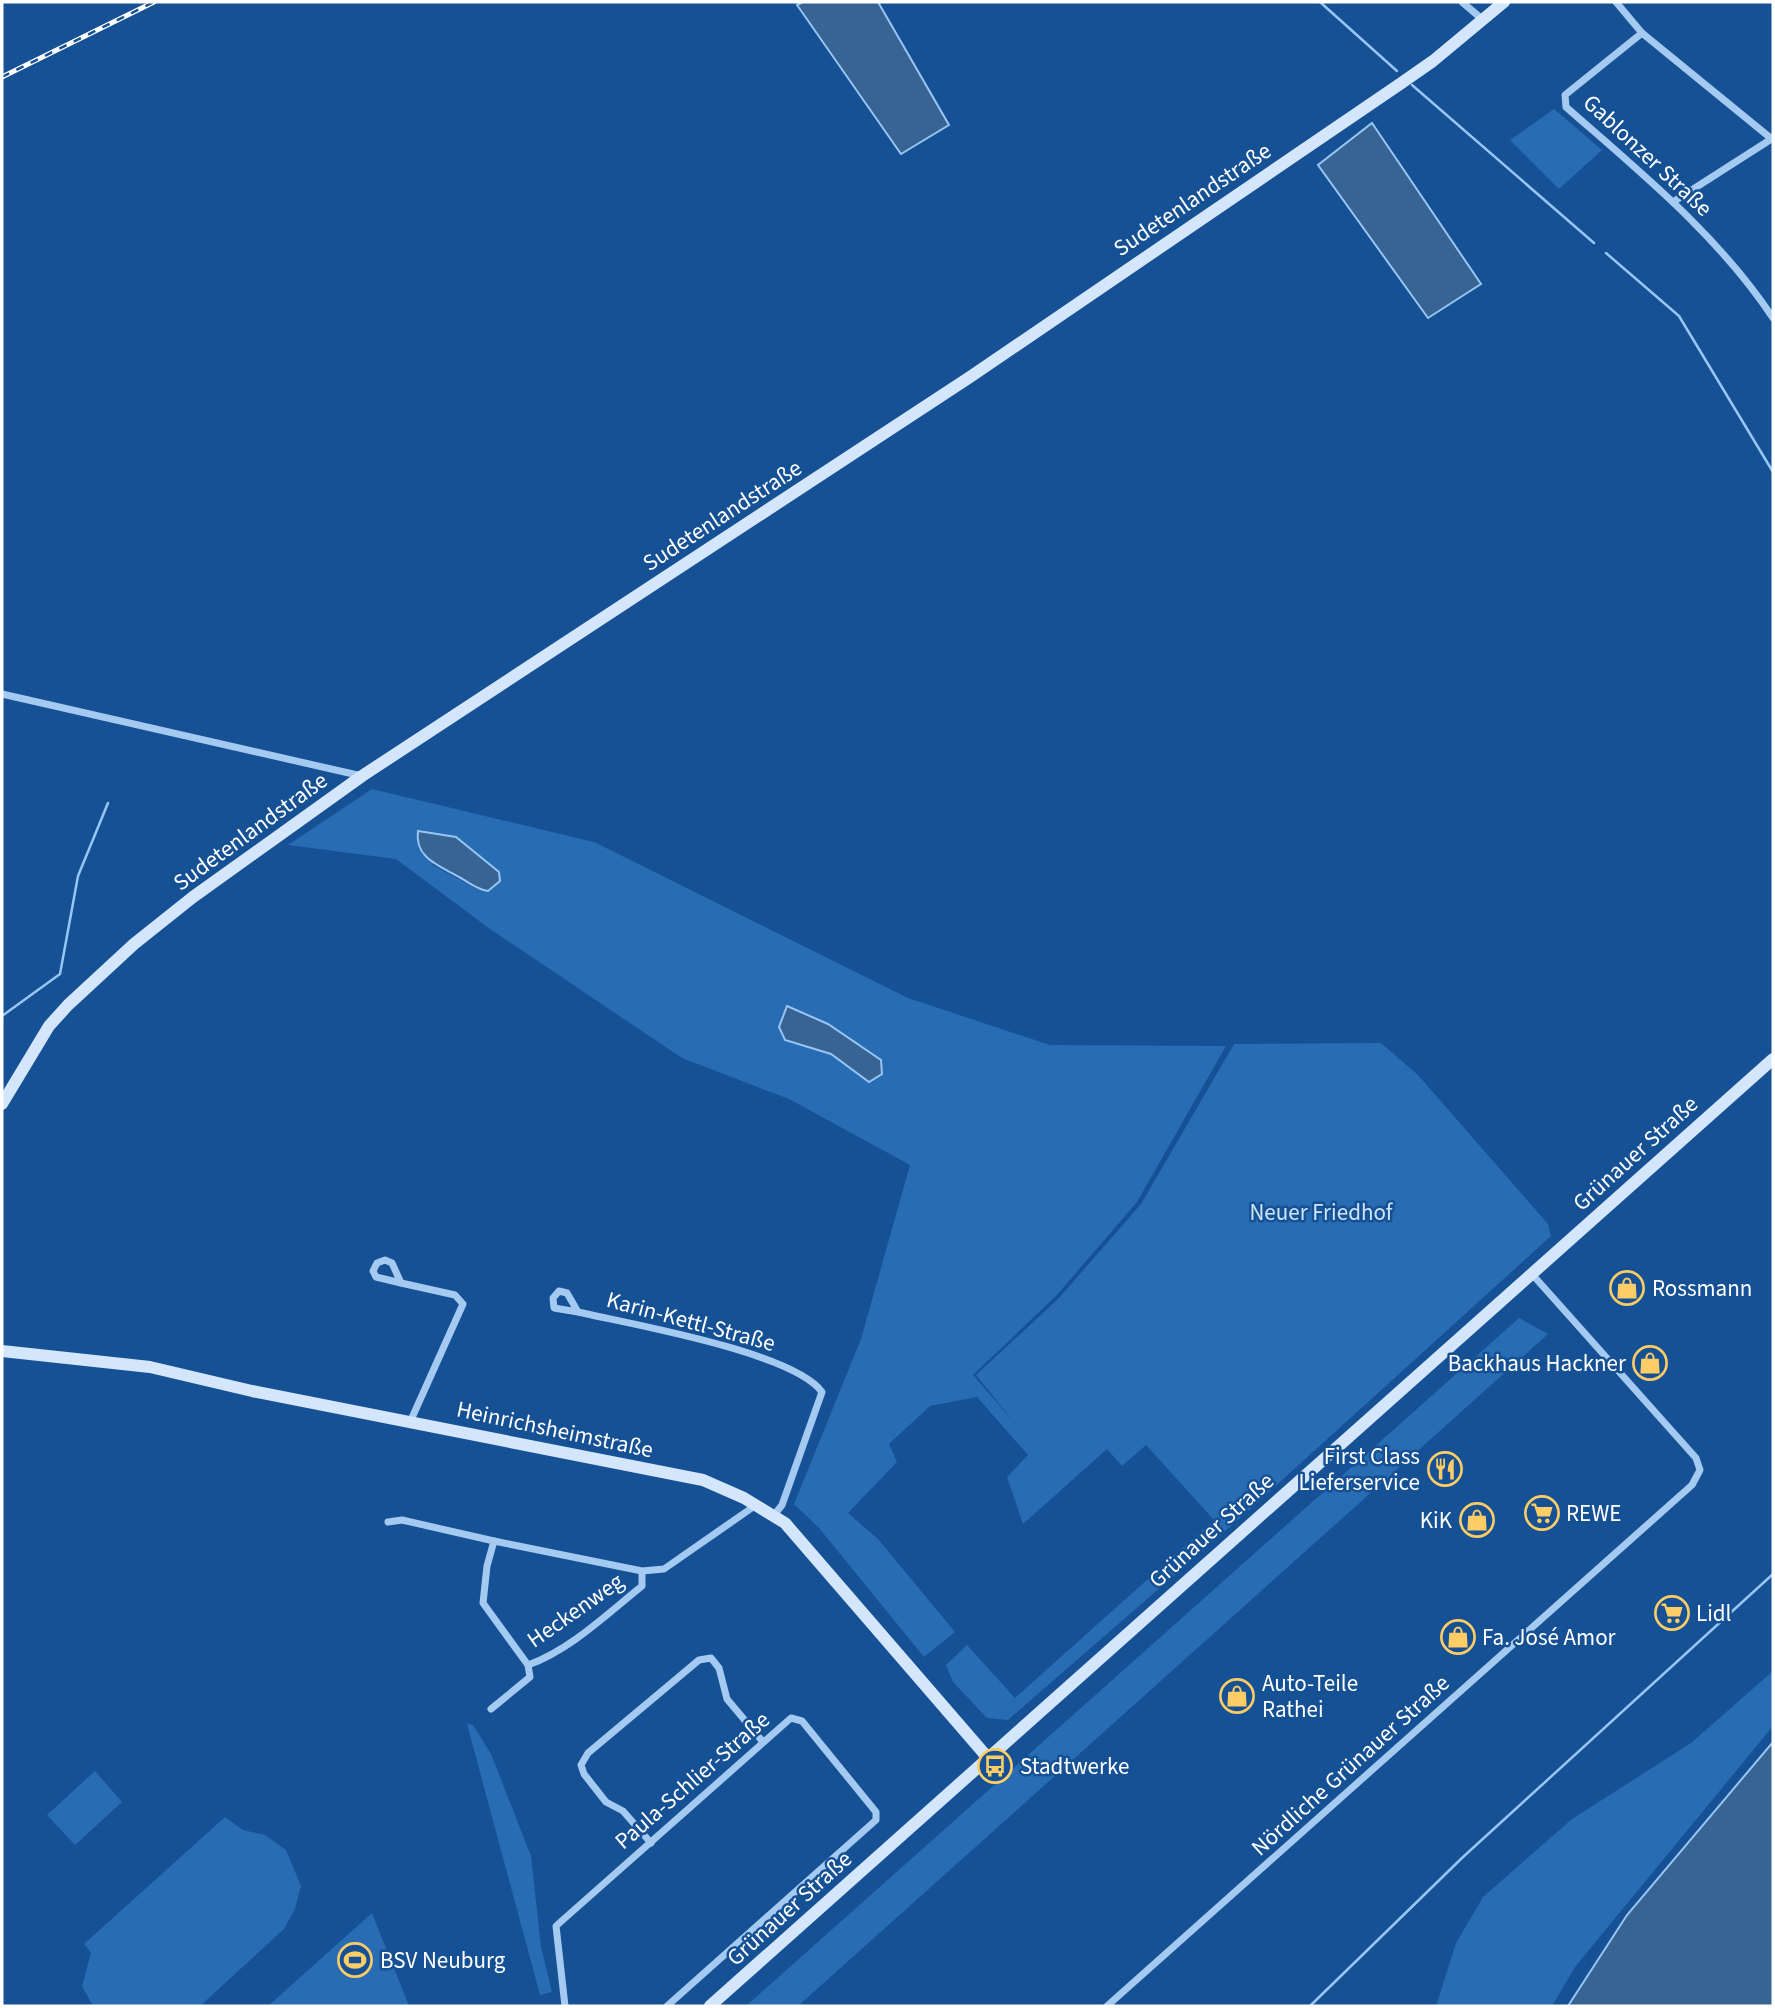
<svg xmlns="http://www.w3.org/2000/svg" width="1775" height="2008" viewBox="0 0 1775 2008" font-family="'Source Sans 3',sans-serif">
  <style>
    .green { fill: #286cb3; fill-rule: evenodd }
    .water { fill: #386494; stroke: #97c6f4; stroke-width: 2 }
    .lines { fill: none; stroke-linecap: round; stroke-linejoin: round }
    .stream { stroke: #97c6f4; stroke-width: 2.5 }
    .street { stroke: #a5caf1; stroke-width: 7 }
    .secondary { stroke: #d3e6fc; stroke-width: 12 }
    .rail-casing { stroke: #fff; stroke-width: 5 }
    .rail { stroke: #155194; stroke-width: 2.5; stroke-dasharray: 8; stroke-linecap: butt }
    .labels { text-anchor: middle; stroke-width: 5; stroke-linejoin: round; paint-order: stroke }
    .street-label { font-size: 23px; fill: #fff; stroke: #155194 }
    .park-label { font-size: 23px; fill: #cce4fc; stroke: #155194 }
    .poi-label { font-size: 23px; fill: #fff; stroke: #155194; text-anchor: start }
  </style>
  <rect width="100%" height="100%" fill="#155194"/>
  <g class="green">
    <polygon points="1554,109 1602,150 1559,189 1510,140"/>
    <path d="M372,789L594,842L908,998L1050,1045L1226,1046L1137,1202L1056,1296L973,1375L1015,1423L976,1375L1059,1298L1141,1204L1234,1044L1381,1043L1418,1075L1548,1224L1551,1236L1247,1512L1008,1720L987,1718L953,1682L946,1665L967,1645L1015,1698L1214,1520L1146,1445L1122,1466L1107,1449L1023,1524L1007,1477L1028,1455L977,1397L930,1406L889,1444L897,1462L848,1513L878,1539L955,1632L924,1657L819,1528L794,1504L861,1339L910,1165L789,1099L682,1058L490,929L396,859L288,845ZM478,855L499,872L477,889L431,864ZM828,1024L881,1060L882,1074L869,1081L831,1054Z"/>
    <polygon points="1519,1318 1548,1334 798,2006 746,2006"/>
    <polygon points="1773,1671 1773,1726 1575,1967 1552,2006 1436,2006 1456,1943 1483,1897 1572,1819 1691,1743"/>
    <polygon points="467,1724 473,1725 491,1754 531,1856 541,1947 552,1992 540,1995"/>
    <polygon points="95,1771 122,1802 75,1845 47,1815"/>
    <polygon points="225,1817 243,1830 265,1835 286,1850 301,1886 295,1909 284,1929 200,2006 93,2006 82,1986 91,1953 84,1944"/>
    <polygon points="372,1913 409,2006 268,2006"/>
  </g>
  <g class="water">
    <polygon points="803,2 878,2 949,125 901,154 797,5"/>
    <polygon points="1372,123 1481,284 1428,318 1318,165"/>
    <path d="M418,831L456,837L499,872L500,881L488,891C476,889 470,883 459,877C440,866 414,858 418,831Z"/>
    <polygon points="787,1006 828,1024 881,1060 882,1074 869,1082 831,1054 785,1040 779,1027"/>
    <polygon points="1773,1742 1773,2006 1568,2006 1627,1915"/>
  </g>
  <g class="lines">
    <g class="stream">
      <polyline points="1320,2 1397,71"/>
      <polyline points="1412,85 1594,243"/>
      <polyline points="1606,253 1679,316 1773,472"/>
      <polyline points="2,1016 60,974 78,876 108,803"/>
      <polyline points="1310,2006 1463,1857 1773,1574"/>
    </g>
    <g class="street">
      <polyline points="1462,2 1482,19"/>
      <polyline points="1616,2 1642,33 1773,140"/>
      <path d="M1642,33L1565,95L1566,107C1640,172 1718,235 1773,318"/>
      <polyline points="1673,202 1773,138"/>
      <polyline points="2,694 362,776"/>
      <polyline points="401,1283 392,1263 385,1260 377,1263 373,1271 376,1277 401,1283 455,1295 463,1304 411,1420"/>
      <path d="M578,1312L554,1308L553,1298L559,1291L567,1293L578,1312C630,1324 793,1352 822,1392L782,1505L775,1514"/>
      <polyline points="388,1522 402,1520 494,1541"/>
      <path d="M642,1571L494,1541L487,1566L483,1603L528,1665C570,1650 607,1614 642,1586V1571L664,1569L756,1505"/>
      <polyline points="491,1709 530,1677 528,1665"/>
      <polyline points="651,1843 623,1811 606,1802 584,1774 581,1765 588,1753 699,1660 711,1658 719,1668 727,1699 763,1742"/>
      <polyline points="565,2006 556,1926 791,1718 802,1721 876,1812 876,1820 667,2006"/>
      <polyline points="1107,2006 1692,1485 1700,1470 1696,1458 1531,1273"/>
    </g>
    <g class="secondary">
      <polyline points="2,1104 49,1026 68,1005 134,944 193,897 362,776 970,377 1400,84 1433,61 1504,2"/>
      <polyline points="2,1351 150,1367 252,1391 703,1480 744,1498 785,1523 988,1758"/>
      <polyline points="710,2006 1773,1059"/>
    </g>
    <g class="rail-casing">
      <polyline id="rail" points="2,77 154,2"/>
    </g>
    <use href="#rail" class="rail"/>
  </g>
  <defs>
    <g id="shop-ring" transform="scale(1.75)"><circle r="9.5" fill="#155194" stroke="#ffcd65" stroke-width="1.5"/><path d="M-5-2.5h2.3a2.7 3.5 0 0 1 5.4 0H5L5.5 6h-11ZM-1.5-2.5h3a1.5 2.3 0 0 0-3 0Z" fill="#ffcd65"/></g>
    <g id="restaurant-ring" transform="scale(1.75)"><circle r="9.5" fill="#155194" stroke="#ffcd65" stroke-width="1.5"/><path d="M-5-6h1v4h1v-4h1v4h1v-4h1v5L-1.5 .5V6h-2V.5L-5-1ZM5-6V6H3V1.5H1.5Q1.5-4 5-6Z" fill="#ffcd65"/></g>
    <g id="supermarket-ring" transform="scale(1.75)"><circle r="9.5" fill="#155194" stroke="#ffcd65" stroke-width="1.5"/><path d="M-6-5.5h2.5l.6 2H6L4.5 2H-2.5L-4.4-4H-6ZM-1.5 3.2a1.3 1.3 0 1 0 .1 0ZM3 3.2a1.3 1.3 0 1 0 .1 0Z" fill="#ffcd65"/></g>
    <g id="bus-ring" transform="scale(1.75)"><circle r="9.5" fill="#155194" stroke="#ffcd65" stroke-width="1.5"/><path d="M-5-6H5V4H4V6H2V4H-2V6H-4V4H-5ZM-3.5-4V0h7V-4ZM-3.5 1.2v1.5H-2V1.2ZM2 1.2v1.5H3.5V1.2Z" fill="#ffcd65"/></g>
    <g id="stadium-ring" transform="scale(1.75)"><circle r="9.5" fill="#155194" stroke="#ffcd65" stroke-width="1.5"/><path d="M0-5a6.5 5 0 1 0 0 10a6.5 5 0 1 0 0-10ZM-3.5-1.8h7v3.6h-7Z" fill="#ffcd65"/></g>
  </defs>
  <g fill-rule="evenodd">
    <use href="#shop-ring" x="1627" y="1288"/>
    <use href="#shop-ring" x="1650" y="1363"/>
    <use href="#restaurant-ring" x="1445" y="1469"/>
    <use href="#supermarket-ring" x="1542" y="1513"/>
    <use href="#shop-ring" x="1477" y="1520"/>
    <use href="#supermarket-ring" x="1672" y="1613"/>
    <use href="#shop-ring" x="1458" y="1637"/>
    <use href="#shop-ring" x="1237" y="1696"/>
    <use href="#bus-ring" x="995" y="1766"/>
    <use href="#stadium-ring" x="355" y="1960"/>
  </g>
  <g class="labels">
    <g class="street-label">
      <text transform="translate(1648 155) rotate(43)" y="8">Gablonzer Straße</text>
      <text transform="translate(1192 199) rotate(-34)" y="8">Sudetenlandstraße</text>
      <text transform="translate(722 515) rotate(-33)" y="8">Sudetenlandstraße</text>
      <text transform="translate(250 831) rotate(-36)" y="8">Sudetenlandstraße</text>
      <text transform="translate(1635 1153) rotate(-42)" y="8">Grünauer Straße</text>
      <text transform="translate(691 1321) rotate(15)" y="8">Karin-Kettl-Straße</text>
      <text transform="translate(555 1429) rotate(12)" y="8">Heinrichsheimstraße</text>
      <text transform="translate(1211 1530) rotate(-42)" y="8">Grünauer Straße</text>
      <text transform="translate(575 1610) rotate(-35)" y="8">Heckenweg</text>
      <text transform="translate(1350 1765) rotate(-42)" y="8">Nördliche Grünauer Straße</text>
      <text transform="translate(692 1780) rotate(-41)" y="8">Paula-Schlier-Straße</text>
      <text transform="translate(789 1908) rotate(-42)" y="8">Grünauer Straße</text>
    </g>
    <g class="park-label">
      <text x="1321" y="1220">Neuer Friedhof</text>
    </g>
    <g class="poi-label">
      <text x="1652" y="1296">Rossmann</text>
      <text x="1626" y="1371" text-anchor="end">Backhaus Hackner</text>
      <text x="1420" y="1464" text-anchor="end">First Class<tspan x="1420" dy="26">Lieferservice</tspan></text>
      <text x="1566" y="1521">REWE</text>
      <text x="1452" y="1528" text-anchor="end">KiK</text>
      <text x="1696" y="1621">Lidl</text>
      <text x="1482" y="1645">Fa. José Amor</text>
      <text x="1262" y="1691">Auto-Teile<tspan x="1262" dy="26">Rathei</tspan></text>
      <text x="1020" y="1774">Stadtwerke</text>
      <text x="380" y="1968">BSV Neuburg</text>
    </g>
  </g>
  <rect width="1775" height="2008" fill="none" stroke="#ffffff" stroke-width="7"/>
</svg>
